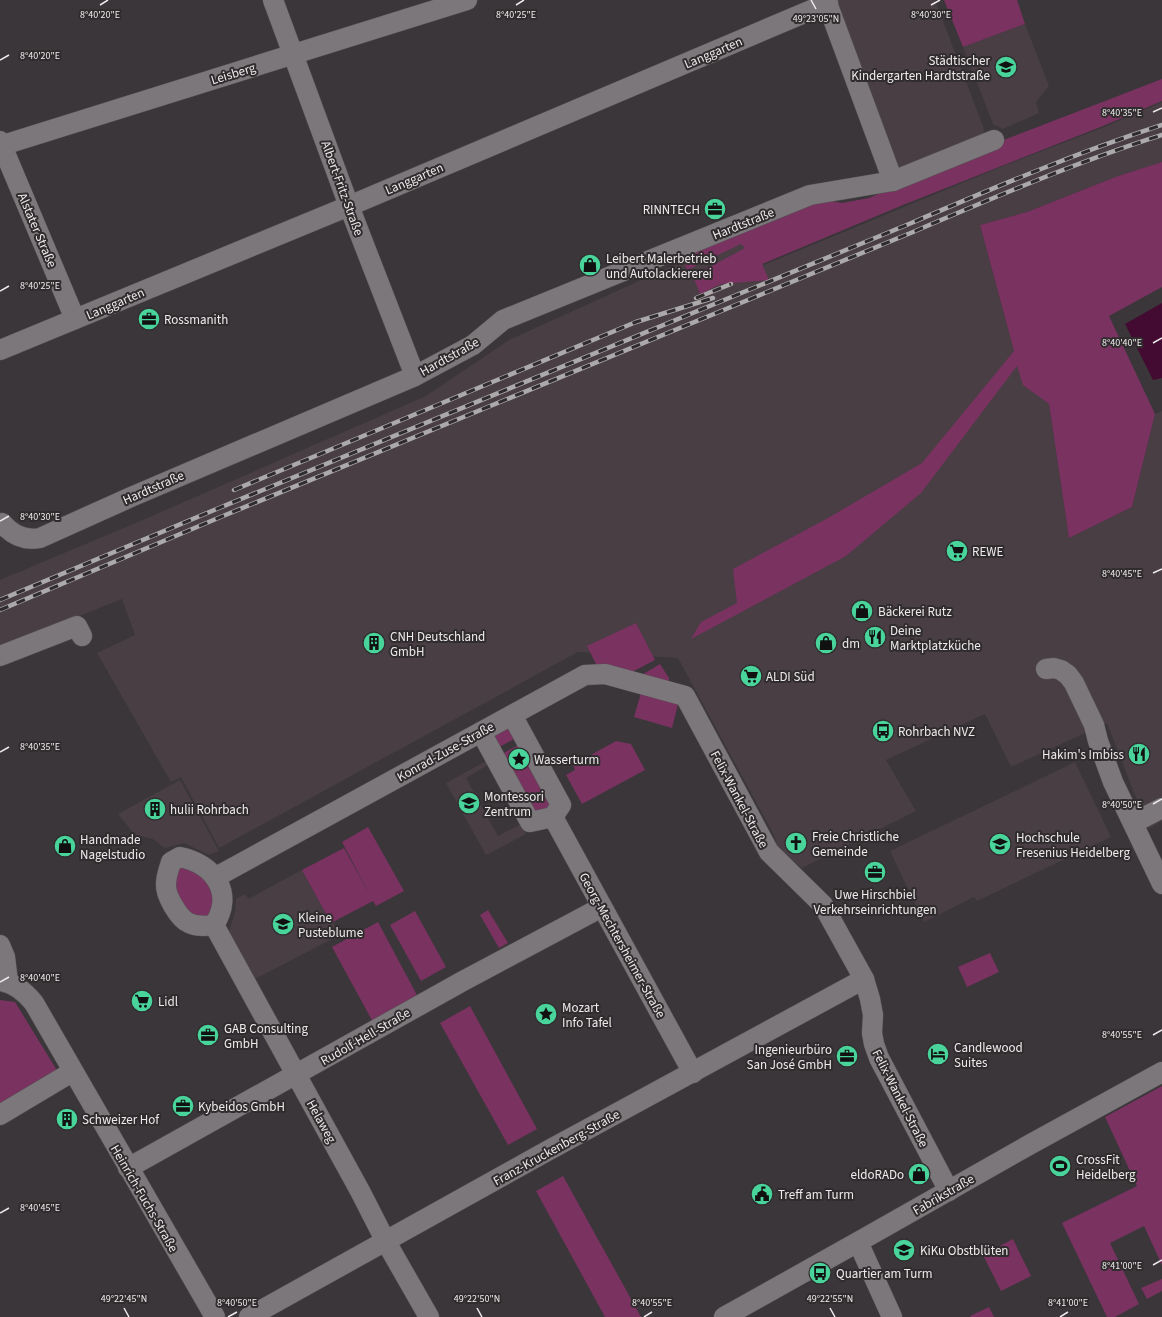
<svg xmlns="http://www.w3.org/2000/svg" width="1162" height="1317" viewBox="0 0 1162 1317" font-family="'Source Sans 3',sans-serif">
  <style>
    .built { fill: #483e44 }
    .green { fill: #7a3261 }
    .water { fill: #430a32 }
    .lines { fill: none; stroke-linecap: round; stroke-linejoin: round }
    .minor-casing { stroke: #565355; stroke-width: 21 }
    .minor { stroke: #7c777a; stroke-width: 20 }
    .rail-casing { stroke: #aca9ab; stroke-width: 4.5 }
    .rail { stroke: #302c2e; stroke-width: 3; stroke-dasharray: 9; stroke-linecap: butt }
    .ticks { fill: none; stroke: #edeaec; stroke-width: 1.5 }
    .labels { text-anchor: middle; stroke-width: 4; stroke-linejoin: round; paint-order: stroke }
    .street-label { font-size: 13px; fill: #edeaec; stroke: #302c2e }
    .poi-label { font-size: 13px; fill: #edeaec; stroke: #302c2e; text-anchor: start }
    .ticks-label { font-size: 10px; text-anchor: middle; fill: #edeaec; stroke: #302c2e; stroke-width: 4; stroke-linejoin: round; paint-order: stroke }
  </style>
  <rect width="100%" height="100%" fill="#3a3639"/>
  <g class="built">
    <polygon points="834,0 935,0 984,129 982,141 897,169"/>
    <polygon points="1025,24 1049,86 1036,102 1039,113 1003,129 993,124 963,47"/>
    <polygon points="1162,102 1162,162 1118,176 1027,212 980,225 1023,384 1049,404 1069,538 1132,507 1155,414 1162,411 1162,821 1148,829 1107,723 1011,767 985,714 886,760 916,811 802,868 792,860 777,846 775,837 678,658 578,652 219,848 181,777 171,782 97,653 135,635 122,599 0,648 0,580 145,519 426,396 509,340 749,231 764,265 1008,164 1102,128"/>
    <polygon points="486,761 488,765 466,778 498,836 521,824 526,834 486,855 446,783"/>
    <polygon points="1075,762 1111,837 977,901 974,897 924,922 890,851"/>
    <polygon points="180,780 219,851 209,855 184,843 165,848 153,839 136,835 135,833 134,834 118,814"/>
    <polygon points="302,870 331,923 333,922 340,935 255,979 229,931 235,913 236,899 245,894 248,899"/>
  </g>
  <g class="green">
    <polygon points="944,0 1017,0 1025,24 963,47"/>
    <polygon points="1162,79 1162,101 1103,126 903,205 762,264 769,280 721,284 700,294 693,276 745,248 741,244 687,270 681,253 811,197 842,203 869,198 996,143"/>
    <polygon points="1162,162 1162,287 1109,316 1155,414 1132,507 1069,538 1049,404 1023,385 1017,366 921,493 846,556 691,639 701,622 737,603 733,569 828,518 922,463 1014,351 980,225 1027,212 1118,176"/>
    <polygon points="636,623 655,660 628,674 596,664 587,646"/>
    <polygon points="660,664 669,678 669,683 640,676"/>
    <polygon points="641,693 678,704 672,728 634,717"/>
    <polygon points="511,725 518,737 499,747 493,736"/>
    <polygon points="616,741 631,744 645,770 582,804 566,775 575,770 573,765"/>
    <polygon points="522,743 556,806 537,817 502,754"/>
    <polygon points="368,827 404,891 376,906 373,901 331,923 302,870 344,848 370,895 342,842"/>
    <polygon points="190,865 214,890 210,920 187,912 174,892 175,866"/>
    <polygon points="488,910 508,943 499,948 480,915"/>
    <polygon points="415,911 446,967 421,981 390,925"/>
    <polygon points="378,922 419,999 374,1024 332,947"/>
    <polygon points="990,953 999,972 967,987 958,967"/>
    <polygon points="0,1000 15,1002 58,1072 0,1107"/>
    <polygon points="470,1006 537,1129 508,1145 440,1023"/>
    <polygon points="1162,1086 1162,1265 1144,1226 1110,1243 1139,1304 1115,1317 1107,1317 1062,1223 1137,1186 1105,1117"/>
    <polygon points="563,1176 641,1317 605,1317 536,1191"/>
    <polygon points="1013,1239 1031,1276 1001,1291 983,1255"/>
    <polygon points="1162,1279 1162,1291 1147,1299 1141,1288"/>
    <polygon points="989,1307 994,1317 971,1317 970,1316"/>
  </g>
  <polygon class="water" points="1162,303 1162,378 1153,380 1125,324"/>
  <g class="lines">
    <g class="minor-casing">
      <g id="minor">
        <polyline points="273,0 349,206 415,376"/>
        <polyline points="826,0 893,181"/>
        <polyline points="0,141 75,319"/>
        <polyline points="0,146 467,0"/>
        <polyline points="0,350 349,206 828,3"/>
        <path d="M0,524L2,523C12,535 24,541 40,538L131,497L415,376L473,345L503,320L810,195L893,181L994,140"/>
        <polyline points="0,656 77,626 82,636"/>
        <polyline points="1046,669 1054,668 1061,670 1068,675 1074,683 1094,725 1098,741 1113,782 1162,884"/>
        <polyline points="481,732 530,822 553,817 561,805 512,715"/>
        <polyline points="553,817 693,1073"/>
        <polyline points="1133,823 1162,808"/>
        <path d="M180,857C214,864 235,893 214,925C205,926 197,927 189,923C179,919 165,895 166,884C166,876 169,869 171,862Z"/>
        <polyline points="216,877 585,675 605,674 685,696 769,852 823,905 864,979 870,999 873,1015 872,1033 874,1044 879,1058 949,1191"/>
        <polyline points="214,925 360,1191 385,1240 429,1317"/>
        <polyline points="0,945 5,957 8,982"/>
        <path d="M0,981C15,983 25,992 34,1003L215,1317"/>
        <polyline points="0,1115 72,1072"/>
        <polyline points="128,1168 463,981 602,907"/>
        <polyline points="858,1242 892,1317"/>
        <polyline points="249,1317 549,1150 864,979"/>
        <polyline points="724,1317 858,1242 1029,1145 1162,1072"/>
      </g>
    </g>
    <use href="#minor" class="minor"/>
    <g class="rail-casing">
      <g id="rail">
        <polyline points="696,298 731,284"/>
        <polyline points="234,490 636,322 713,298"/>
        <path d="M0,600L219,508L909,224C993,188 1076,153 1162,125"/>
        <path d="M0,610L223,516L913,232C995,197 1077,162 1162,135"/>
      </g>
    </g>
    <use href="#rail" class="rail"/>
  </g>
  <path class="ticks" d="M811,0L816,9M100,5L108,0M516,5L524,0M931,5L940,0M0,60L9,55M1153,112L1162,108M0,291L9,286M1153,343L1162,338M0,521L9,516M1153,573L1162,569M0,752L9,747M1153,804L1162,799M0,982L9,977M1153,1035L1162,1030M0,1213L9,1208M1153,1265L1162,1260M124,1308L129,1317M477,1308L482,1317M830,1308L835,1317M228,1317L237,1312M644,1317L652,1312M1060,1317L1068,1312"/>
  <defs>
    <g id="school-disc" transform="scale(1.15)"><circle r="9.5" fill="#49d49c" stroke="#302c2e"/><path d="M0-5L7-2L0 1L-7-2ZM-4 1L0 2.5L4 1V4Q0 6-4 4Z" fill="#111"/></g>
    <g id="office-disc" transform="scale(1.15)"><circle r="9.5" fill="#49d49c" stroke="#302c2e"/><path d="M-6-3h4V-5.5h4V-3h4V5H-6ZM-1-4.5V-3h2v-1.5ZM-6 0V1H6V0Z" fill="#111"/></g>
    <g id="shop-disc" transform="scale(1.15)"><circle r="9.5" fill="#49d49c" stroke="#302c2e"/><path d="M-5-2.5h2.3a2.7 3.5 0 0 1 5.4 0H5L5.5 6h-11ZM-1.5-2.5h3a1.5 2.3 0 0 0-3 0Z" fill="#111"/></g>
    <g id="supermarket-disc" transform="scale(1.15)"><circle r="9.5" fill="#49d49c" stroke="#302c2e"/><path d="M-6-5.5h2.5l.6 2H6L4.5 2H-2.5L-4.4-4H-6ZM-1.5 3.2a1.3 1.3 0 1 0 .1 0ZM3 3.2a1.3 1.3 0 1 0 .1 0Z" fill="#111"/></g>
    <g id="restaurant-disc" transform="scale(1.15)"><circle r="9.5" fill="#49d49c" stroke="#302c2e"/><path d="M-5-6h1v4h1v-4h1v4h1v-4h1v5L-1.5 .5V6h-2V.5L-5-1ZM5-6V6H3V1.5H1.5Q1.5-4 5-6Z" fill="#111"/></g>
    <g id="building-disc" transform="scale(1.15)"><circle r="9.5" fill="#49d49c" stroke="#302c2e"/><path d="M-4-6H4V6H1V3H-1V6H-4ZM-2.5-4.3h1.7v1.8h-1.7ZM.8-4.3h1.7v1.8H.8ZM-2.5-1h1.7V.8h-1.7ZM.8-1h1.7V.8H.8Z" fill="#111"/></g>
    <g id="bus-disc" transform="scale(1.15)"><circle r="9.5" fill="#49d49c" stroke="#302c2e"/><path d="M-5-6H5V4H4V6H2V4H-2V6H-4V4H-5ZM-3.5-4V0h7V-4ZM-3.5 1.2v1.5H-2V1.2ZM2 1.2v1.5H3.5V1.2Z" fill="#111"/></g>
    <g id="sight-disc" transform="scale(1.15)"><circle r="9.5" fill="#49d49c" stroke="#302c2e"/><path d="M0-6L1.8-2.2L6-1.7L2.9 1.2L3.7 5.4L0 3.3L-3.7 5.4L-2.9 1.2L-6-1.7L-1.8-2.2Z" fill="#111"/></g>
    <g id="church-disc" transform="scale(1.15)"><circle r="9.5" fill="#49d49c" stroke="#302c2e"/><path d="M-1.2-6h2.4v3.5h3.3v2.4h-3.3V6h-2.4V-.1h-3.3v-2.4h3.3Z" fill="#111"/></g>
    <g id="university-disc" transform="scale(1.15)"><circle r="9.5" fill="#49d49c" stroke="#302c2e"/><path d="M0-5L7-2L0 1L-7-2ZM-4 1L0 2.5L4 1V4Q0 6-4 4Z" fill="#111"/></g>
    <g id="hotel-disc" transform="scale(1.15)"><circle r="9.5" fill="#49d49c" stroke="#302c2e"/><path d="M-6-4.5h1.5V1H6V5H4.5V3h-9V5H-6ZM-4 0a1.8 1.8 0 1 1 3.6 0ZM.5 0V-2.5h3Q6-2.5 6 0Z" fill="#111"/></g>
    <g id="stadium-disc" transform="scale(1.15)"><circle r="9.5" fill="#49d49c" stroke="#302c2e"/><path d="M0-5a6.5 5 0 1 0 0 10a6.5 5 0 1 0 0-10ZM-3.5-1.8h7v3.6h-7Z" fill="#111"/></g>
    <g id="civic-disc" transform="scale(1.15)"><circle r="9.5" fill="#49d49c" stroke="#302c2e"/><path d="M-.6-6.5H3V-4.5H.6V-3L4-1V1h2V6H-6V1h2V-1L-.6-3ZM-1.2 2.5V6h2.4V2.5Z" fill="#111"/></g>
  </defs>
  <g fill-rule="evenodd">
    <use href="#school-disc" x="1006" y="67"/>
    <use href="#office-disc" x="715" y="209"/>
    <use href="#shop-disc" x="590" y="265"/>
    <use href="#office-disc" x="149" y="319"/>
    <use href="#supermarket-disc" x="957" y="551"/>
    <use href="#shop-disc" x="862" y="611"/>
    <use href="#restaurant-disc" x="875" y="637"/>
    <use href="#building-disc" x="374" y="643"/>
    <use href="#shop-disc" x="826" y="643"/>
    <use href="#supermarket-disc" x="751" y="676"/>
    <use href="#bus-disc" x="883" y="731"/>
    <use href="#restaurant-disc" x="1139" y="754"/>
    <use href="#sight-disc" x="519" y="759"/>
    <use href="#school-disc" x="469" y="803"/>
    <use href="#building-disc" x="155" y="809"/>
    <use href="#church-disc" x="796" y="843"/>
    <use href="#university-disc" x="1000" y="844"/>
    <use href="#shop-disc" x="65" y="846"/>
    <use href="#office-disc" x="875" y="872"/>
    <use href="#school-disc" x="283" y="924"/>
    <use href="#supermarket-disc" x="142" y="1001"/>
    <use href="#sight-disc" x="546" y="1014"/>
    <use href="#office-disc" x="208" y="1035"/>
    <use href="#hotel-disc" x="938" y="1054"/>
    <use href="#office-disc" x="847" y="1056"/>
    <use href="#office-disc" x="183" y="1106"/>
    <use href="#building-disc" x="67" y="1119"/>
    <use href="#stadium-disc" x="1060" y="1166"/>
    <use href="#shop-disc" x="919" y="1174"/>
    <use href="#civic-disc" x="762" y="1194"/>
    <use href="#school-disc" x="904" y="1250"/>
    <use href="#bus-disc" x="820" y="1273"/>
  </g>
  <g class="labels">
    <g class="street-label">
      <text transform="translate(713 52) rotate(-23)" y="5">Langgarten</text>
      <text transform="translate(233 73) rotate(-17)" y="5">Leisberg</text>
      <text transform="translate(414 178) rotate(-23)" y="5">Langgarten</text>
      <text transform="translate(343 188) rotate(70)" y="5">Albert-Fritz-Straße</text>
      <text transform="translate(743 223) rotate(-22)" y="5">Hardtstraße</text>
      <text transform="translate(38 230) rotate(67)" y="5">Alstater Straße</text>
      <text transform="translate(115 303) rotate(-23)" y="5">Langgarten</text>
      <text transform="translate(449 356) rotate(-29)" y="5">Hardtstraße</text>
      <text transform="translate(153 487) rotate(-24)" y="5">Hardtstraße</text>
      <text transform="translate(445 751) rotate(-29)" y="5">Konrad-Zuse-Straße</text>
      <text transform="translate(740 799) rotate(62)" y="5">Felix-Wankel-Straße</text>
      <text transform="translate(623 945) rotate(61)" y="5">Georg-Mechtersheimer-Straße</text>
      <text transform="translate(365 1036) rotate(-30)" y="5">Rudolf-Hell-Straße</text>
      <text transform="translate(901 1098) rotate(63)" y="5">Felix-Wankel-Straße</text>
      <text transform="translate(322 1121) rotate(61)" y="5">Helaweg</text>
      <text transform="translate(556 1147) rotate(-29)" y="5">Franz-Kruckenberg-Straße</text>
      <text transform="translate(943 1194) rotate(-30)" y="5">Fabrikstraße</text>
      <text transform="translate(145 1198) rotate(60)" y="5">Heinrich-Fuchs-Straße</text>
    </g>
    <g class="poi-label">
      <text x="990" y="65" text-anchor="end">Städtischer<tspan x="990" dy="15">Kindergarten Hardtstraße</tspan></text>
      <text x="700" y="214" text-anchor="end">RINNTECH</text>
      <text x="606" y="263">Leibert Malerbetrieb<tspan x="606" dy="15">und Autolackiererei</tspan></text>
      <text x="164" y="324">Rossmanith</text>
      <text x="972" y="556">REWE</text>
      <text x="878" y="616">Bäckerei Rutz</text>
      <text x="890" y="635">Deine<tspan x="890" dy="15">Marktplatzküche</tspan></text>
      <text x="390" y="641">CNH Deutschland<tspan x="390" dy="15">GmbH</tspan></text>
      <text x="842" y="648">dm</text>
      <text x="766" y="681">ALDI Süd</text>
      <text x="898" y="736">Rohrbach NVZ</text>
      <text x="1124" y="759" text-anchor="end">Hakim's Imbiss</text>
      <text x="534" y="764">Wasserturm</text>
      <text x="484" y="801">Montessori<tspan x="484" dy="15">Zentrum</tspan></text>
      <text x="170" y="814">hulii Rohrbach</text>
      <text x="812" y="841">Freie Christliche<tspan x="812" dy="15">Gemeinde</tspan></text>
      <text x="1016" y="842">Hochschule<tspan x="1016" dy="15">Fresenius Heidelberg</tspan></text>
      <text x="80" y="844">Handmade<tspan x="80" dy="15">Nagelstudio</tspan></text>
      <text x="875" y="899" text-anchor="middle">Uwe Hirschbiel<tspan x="875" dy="15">Verkehrseinrichtungen</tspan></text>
      <text x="298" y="922">Kleine<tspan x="298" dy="15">Pusteblume</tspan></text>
      <text x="158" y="1006">Lidl</text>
      <text x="562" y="1012">Mozart<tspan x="562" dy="15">Info Tafel</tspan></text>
      <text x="224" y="1033">GAB Consulting<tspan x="224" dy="15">GmbH</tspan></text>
      <text x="954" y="1052">Candlewood<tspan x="954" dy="15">Suites</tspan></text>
      <text x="832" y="1054" text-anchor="end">Ingenieurbüro<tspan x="832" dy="15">San José GmbH</tspan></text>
      <text x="198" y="1111">Kybeidos GmbH</text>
      <text x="82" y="1124">Schweizer Hof</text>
      <text x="1076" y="1164">CrossFit<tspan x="1076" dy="15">Heidelberg</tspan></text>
      <text x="904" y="1179" text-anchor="end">eldoRADo</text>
      <text x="778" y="1199">Treff am Turm</text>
      <text x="920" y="1255">KiKu Obstblüten</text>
      <text x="836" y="1278">Quartier am Turm</text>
    </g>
  </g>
  <g class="ticks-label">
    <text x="100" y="18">8°40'20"E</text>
    <text x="516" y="18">8°40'25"E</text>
    <text x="931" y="18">8°40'30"E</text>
    <text x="816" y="22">49°23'05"N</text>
    <text x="40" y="59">8°40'20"E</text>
    <text x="1122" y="116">8°40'35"E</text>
    <text x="40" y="289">8°40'25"E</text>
    <text x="1122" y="346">8°40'40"E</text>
    <text x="40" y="520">8°40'30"E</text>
    <text x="1122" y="577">8°40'45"E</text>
    <text x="40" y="750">8°40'35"E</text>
    <text x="1122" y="808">8°40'50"E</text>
    <text x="40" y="981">8°40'40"E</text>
    <text x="1122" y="1038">8°40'55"E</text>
    <text x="40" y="1211">8°40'45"E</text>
    <text x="1122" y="1269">8°41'00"E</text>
    <text x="124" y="1302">49°22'45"N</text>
    <text x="477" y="1302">49°22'50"N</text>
    <text x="830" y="1302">49°22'55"N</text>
    <text x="237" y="1306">8°40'50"E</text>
    <text x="652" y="1306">8°40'55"E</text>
    <text x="1068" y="1306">8°41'00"E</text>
  </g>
</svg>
